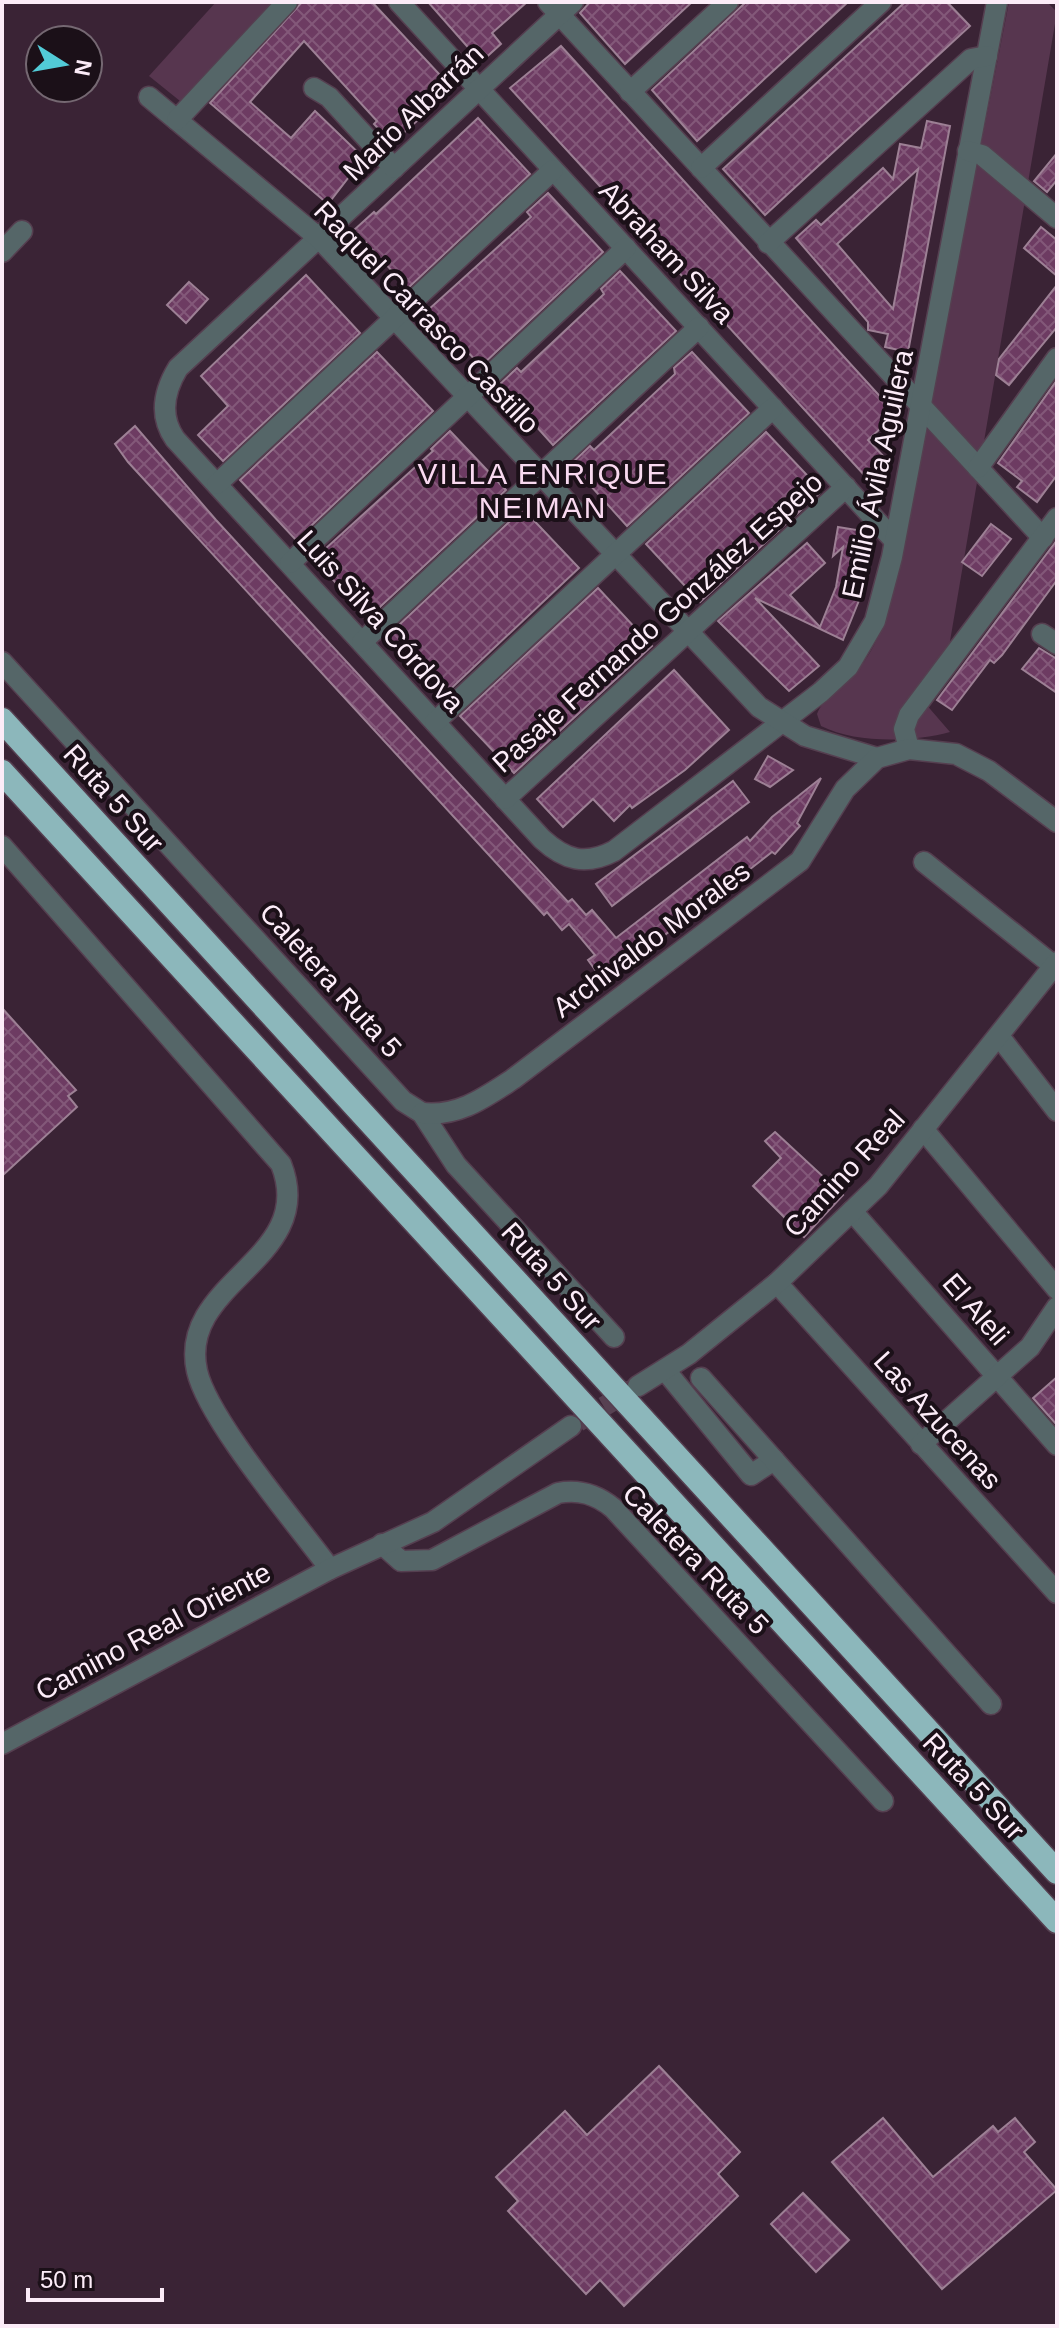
<svg xmlns="http://www.w3.org/2000/svg" width="1059" height="2328" viewBox="0 0 1059 2328" font-family="Helvetica,sans-serif">
  <style>
    .park { fill: #57364f }
    .building { fill: url(#building-cross-hatch); stroke: #9d8095; stroke-width: 2; fill-rule: evenodd }
    .lines { fill: none; stroke-linecap: round; stroke-linejoin: round }
    .minor-tunnel { stroke: #574152; stroke-width: 20; stroke-dasharray: 20 10; stroke-linecap: butt }
    .minor-casing { stroke: #553f50; stroke-width: 23 }
    .highway-casing { stroke: #553f50; stroke-width: 27 }
    .minor { stroke: #556668; stroke-width: 20 }
    .highway { stroke: #8cb7bb; stroke-width: 24 }
    .labels { text-anchor: middle; stroke-width: 8; stroke-linejoin: round; paint-order: stroke }
    .street-label { font-size: 28px; fill: #fcecf8; stroke: #1b1018 }
    .neighbourhood-label { font-size: 30px; letter-spacing: 2px; fill: #f9d9f0; stroke: #1b1018 }
  </style>
  <defs>
    <pattern id="building-cross-hatch" width="8" height="8" patternUnits="userSpaceOnUse" patternTransform="scale(2)"><rect width="8" height="8" fill="#6d3b62"/><path d="M0 0l8 8M0 8l8-8" fill="none" stroke="#835879"/></pattern>
  </defs>
  <rect width="100%" height="100%" fill="#3a2335"/>
  <g class="park">
    <polygon points="216,2 277,2 180,101 149,76"/>
    <path d="M1009,2H1047L1057,12L948,653L918,695L950,732C913,742 857,744 821,726L817,714C823,698 841,690 852,677C874,653 886,622 894,591Z"/>
  </g>
  <g class="building">
    <polygon points="302,2 372,2 453,89 392,143 374,124 377,121 304,41 250,102 291,138 315,111 369,163 356,176 352,173 328,204 210,103"/>
    <polygon points="428,2 527,2 492,33 501,44 481,62"/>
    <polygon points="590,2 692,2 625,64 580,13"/>
    <polygon points="746,2 848,2 697,141 652,90"/>
    <polygon points="905,2 947,2 970,26 765,215 723,169"/>
    <polygon points="561,46 896,414 868,440 887,460 867,478 510,88"/>
    <polygon points="478,118 530,174 408,288 354,230 374,212 376,214"/>
    <path d="M927,121L950,126L908,352L885,347L888,334L868,330V322L796,238L816,220L821,225L883,168L893,179L900,144L921,148ZM918,169L903,256L893,309L837,244Z"/>
    <polygon points="1057,153 1057,180 1047,192 1034,181"/>
    <polygon points="548,193 603,252 481,366 428,310 531,217 527,212"/>
    <polygon points="1041,227 1057,240 1057,276 1024,248"/>
    <polygon points="620,271 676,331 553,445 499,385 517,368 521,372 604,294 601,289"/>
    <polygon points="306,275 360,333 223,461 198,435 228,406 201,376"/>
    <polygon points="189,282 208,299 186,323 167,305"/>
    <polygon points="1057,285 1057,327 1009,385 996,375 999,359"/>
    <polygon points="377,352 433,411 296,540 240,480"/>
    <polygon points="692,352 749,413 627,526 571,464 590,446 594,450 675,374 674,368"/>
    <polygon points="1057,380 1057,475 1037,502 1017,487 1022,481 998,463"/>
    <polygon points="135,426 216,520 568,902 572,899 586,915 592,910 616,938 747,837 750,841 772,817 821,778 797,823 800,826 775,854 772,852 604,982 588,960 595,955 569,924 562,930 547,912 544,915 128,462 115,444"/>
    <polygon points="450,431 506,490 368,618 314,559 433,451 431,449"/>
    <polygon points="766,432 822,491 700,602 646,544"/>
    <polygon points="523,509 579,568 442,697 386,637"/>
    <polygon points="991,524 1011,539 982,576 962,562"/>
    <polygon points="838,527 863,531 860,553 869,555 862,593 843,640 755,598 819,666 789,691 718,621 807,543 825,563 790,595 820,627 836,587 843,547 833,556"/>
    <polygon points="1057,540 1057,580 1002,655 994,663 990,660 952,710 937,700"/>
    <polygon points="598,588 652,646 514,773 460,716"/>
    <polygon points="1039,648 1057,659 1057,693 1022,669"/>
    <polygon points="674,670 729,730 685,770 632,808 630,805 614,821 593,799 563,827 537,799"/>
    <polygon points="768,756 793,770 770,787 755,779"/>
    <polygon points="733,781 749,802 612,906 596,884"/>
    <polygon points="2,1008 76,1090 68,1096 77,1107 2,1176"/>
    <polygon points="775,1132 843,1195 804,1237 753,1186 781,1158 765,1141"/>
    <polygon points="1057,1377 1057,1425 1033,1398"/>
    <polygon points="659,2066 740,2152 718,2174 738,2196 624,2306 600,2280 586,2294 508,2211 518,2201 496,2177 565,2111 587,2135"/>
    <polygon points="883,2118 933,2177 993,2126 998,2132 1015,2118 1035,2142 1024,2152 1057,2190 942,2289 832,2162"/>
    <polygon points="803,2193 849,2240 816,2272 771,2224"/>
  </g>
  <g class="lines">
    <polyline class="minor-tunnel" points="578,1422 633,1389"/>
    <g class="minor-casing">
      <g id="minor">
        <polyline points="399,2 894,540"/>
        <polyline points="548,2 1043,538"/>
        <path d="M573,2L178,368C164,391 159,416 175,439L542,839C565,860 585,866 614,851L821,692L848,667L875,621L892,557L997,2"/>
        <polyline points="314,88 329,97 394,168"/>
        <polyline points="630,92 728,2"/>
        <polyline points="149,97 320,239 759,707 805,736 877,758"/>
        <polyline points="177,120 287,2"/>
        <polyline points="968,151 982,155 1057,218"/>
        <polyline points="701,168 881,2"/>
        <polyline points="768,243 971,59 987,56"/>
        <polyline points="2,252 22,231"/>
        <polyline points="978,468 1057,358"/>
        <polyline points="217,484 553,170"/>
        <polyline points="290,563 626,248"/>
        <polyline points="1042,634 1057,644"/>
        <polyline points="362,642 699,327"/>
        <polyline points="2,662 403,1101 422,1113 456,1165 614,1337"/>
        <polyline points="435,722 773,408"/>
        <polyline points="909,749 904,729 909,715 1057,518"/>
        <polyline points="505,799 846,487"/>
        <path d="M2,846L281,1164C319,1260 177,1281 197,1371C208,1420 297,1524 330,1569"/>
        <polyline points="924,862 1054,966"/>
        <polyline points="999,1036 1057,1111"/>
        <path d="M422,1113C458,1117 484,1098 513,1079L800,861L845,789L877,758L909,749L956,754L989,771L1057,822"/>
        <polyline points="923,1129 1057,1289"/>
        <polyline points="852,1211 1057,1445"/>
        <polyline points="777,1283 1057,1593"/>
        <polyline points="665,1370 751,1475 774,1460"/>
        <polyline points="701,1378 991,1704"/>
        <polyline points="638,1386 689,1354 777,1283 878,1186 1057,962"/>
        <polyline points="921,1444 1030,1347 1057,1307"/>
        <path d="M382,1544L401,1561L432,1560L558,1493C579,1489 596,1494 613,1508L883,1801"/>
        <polyline points="2,1744 330,1569 433,1522 571,1426"/>
      </g>
    </g>
    <g class="highway-casing">
      <g id="highway">
        <polyline points="2,720 1057,1872"/>
        <polyline points="2,772 1057,1921"/>
      </g>
    </g>
    <use href="#minor" class="minor"/>
    <use href="#highway" class="highway"/>
  </g>
  <g class="labels">
    <g class="street-label">
      <text transform="translate(413 112) rotate(-44)" y="10">Mario Albarrán</text>
      <text transform="translate(667 252) rotate(47)" y="10">Abraham Silva</text>
      <text transform="translate(427 317) rotate(46)" y="10">Raquel Carrasco Castillo</text>
      <text transform="translate(877 474) rotate(-78)" y="10">Emilio Ávila Aguilera</text>
      <text transform="translate(381 621) rotate(48)" y="10">Luis Silva Córdova</text>
      <text transform="translate(657 622) rotate(-42)" y="10">Pasaje Fernando González Espejo</text>
      <text transform="translate(114 798) rotate(48)" y="10">Ruta 5 Sur</text>
      <text transform="translate(651 939) rotate(-37)" y="10">Archivaldo Morales</text>
      <text transform="translate(331 980) rotate(48)" y="10">Caletera Ruta 5</text>
      <text transform="translate(844 1173) rotate(-47)" y="10">Camino Real</text>
      <text transform="translate(552 1276) rotate(48)" y="10">Ruta 5 Sur</text>
      <text transform="translate(976 1309) rotate(49)" y="10">El Aleli</text>
      <text transform="translate(938 1420) rotate(48)" y="10">Las Azucenas</text>
      <text transform="translate(696 1559) rotate(46)" y="10">Caletera Ruta 5</text>
      <text transform="translate(153 1631) rotate(-28)" y="10">Camino Real Oriente</text>
      <text transform="translate(974 1786) rotate(47)" y="10">Ruta 5 Sur</text>
    </g>
    <g class="neighbourhood-label">
      <text x="543" y="484">VILLA ENRIQUE<tspan x="543" dy="34">NEIMAN</tspan></text>
    </g>
  </g>
  <rect width="1059" height="2328" fill="none" stroke="#fcecf8" stroke-width="8"/>
  <g transform="translate(64 64) rotate(101)"><circle r="38" fill="#1b1018" stroke="#756872" stroke-width="2"/>
  <path d="M0-6L14 30L0 20L-14 30Z" fill="#52cbd7"/>
  <text y="-12" font-size="22" font-weight="bold" text-anchor="middle" fill="#fcecf8">N</text>
  </g>
  <path d="M28 2288v12h134v-12" fill="none" stroke="#fcecf8" stroke-width="4"/>
  <text x="40" y="2288" font-size="24" fill="#fcecf8" stroke="#1b1018" stroke-width="6" paint-order="stroke">50 m</text>
</svg>
